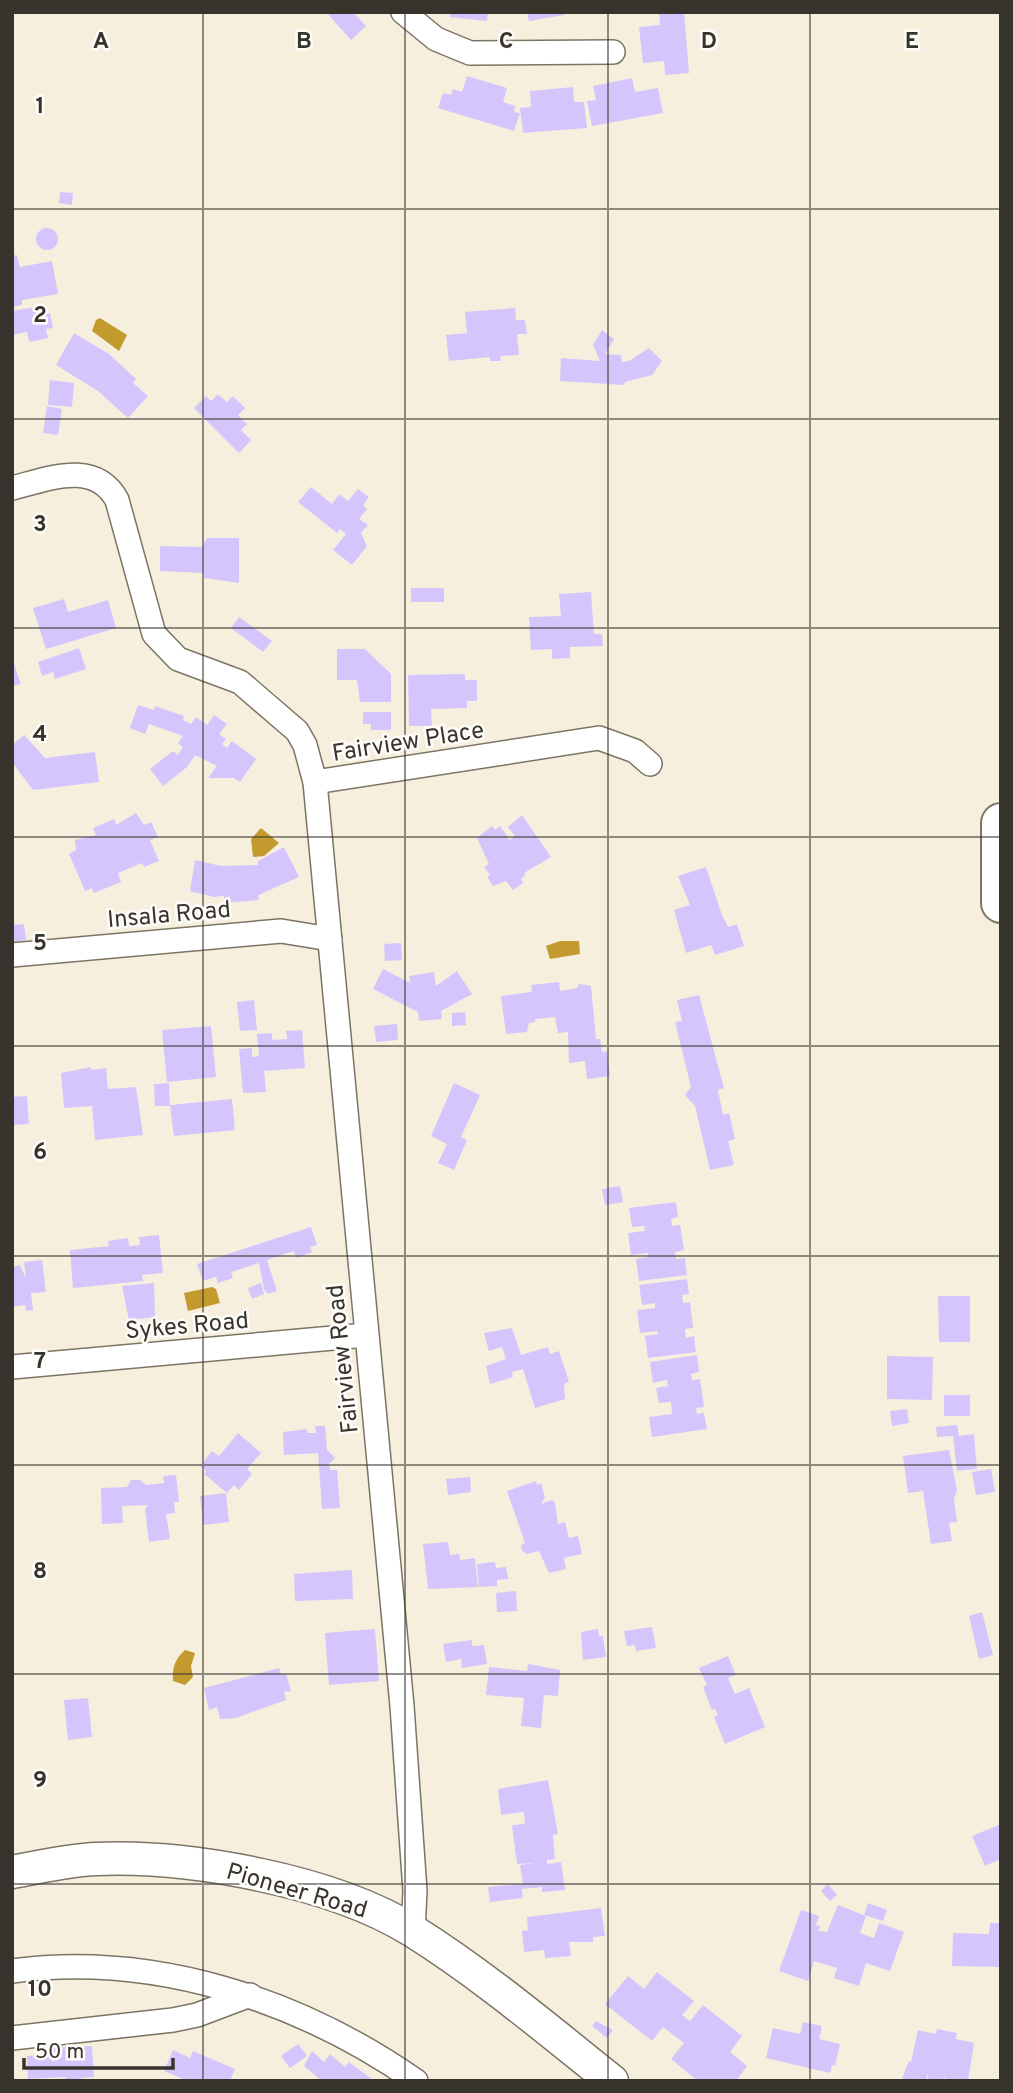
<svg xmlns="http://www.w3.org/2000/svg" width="1013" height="2093" viewBox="0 0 1013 2093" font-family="Overpass,sans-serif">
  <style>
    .water { fill: #c29a2e }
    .building { fill: #d4c6fd }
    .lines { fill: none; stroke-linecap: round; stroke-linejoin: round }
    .minor-casing { stroke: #7c7565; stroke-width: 26 }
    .secondary-casing { stroke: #7c7565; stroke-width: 35 }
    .motorway-casing { stroke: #7c7565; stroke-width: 42 }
    .minor { stroke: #fff; stroke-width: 23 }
    .secondary { stroke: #fff; stroke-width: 32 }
    .motorway { stroke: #fff; stroke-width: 38 }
    .grid { fill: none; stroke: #37342d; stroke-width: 2; stroke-opacity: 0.55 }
    .labels { text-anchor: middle; stroke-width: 5; stroke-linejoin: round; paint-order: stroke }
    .street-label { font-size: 24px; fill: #37342d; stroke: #fefdf9 }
    .grid-label { font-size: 23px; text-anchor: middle; font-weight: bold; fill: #37342d; stroke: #fefdf9; stroke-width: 5; stroke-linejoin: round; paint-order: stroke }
  </style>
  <rect width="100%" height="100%" fill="#f7efdd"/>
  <g class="water">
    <polygon points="100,318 127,335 119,351 92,331 96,320"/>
    <polygon points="261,828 279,843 264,856 253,857 251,839"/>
    <polygon points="560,941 579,941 580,954 550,959 546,946"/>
    <polygon points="212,1287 216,1289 220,1303 188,1311 184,1293"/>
    <path d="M185,1650L195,1653L191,1666L193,1677L185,1685L173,1681C172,1668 175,1659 185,1650Z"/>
  </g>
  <g class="building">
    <polygon points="326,12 353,12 366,26 351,40"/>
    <polygon points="450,12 488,12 487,21 450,17"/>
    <polygon points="527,12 564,12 564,15 529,21"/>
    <polygon points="659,12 684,12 689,73 665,75 664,61 643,63 639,27 660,25"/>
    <polygon points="467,76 507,88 503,102 515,106 514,112 520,113 514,131 438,108 443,93 451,95 453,89 462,92"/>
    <polygon points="632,78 635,92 658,88 663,113 592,126 587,101 596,100 593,86"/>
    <polygon points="573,87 574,102 584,102 587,128 523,133 520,108 531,107 530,91"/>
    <polygon points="60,192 73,193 72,205 59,203"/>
    <circle cx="47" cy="239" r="11"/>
    <polygon points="17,255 20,267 52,261 58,294 22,300 22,305 12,307 12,256"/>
    <polygon points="35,307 37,316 50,313 53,328 46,329 48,338 29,342 27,332 12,335 12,311"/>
    <polygon points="515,308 516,320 525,320 527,334 517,334 519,355 500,356 501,361 490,361 490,357 449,361 446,335 467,333 465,312"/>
    <polygon points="602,330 614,339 605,354 621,355 622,362 629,361 649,348 662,361 652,375 625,382 624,385 560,381 561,358 600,361 593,345"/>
    <polygon points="74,333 109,354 136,379 133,383 148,396 128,418 98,391 56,365"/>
    <polygon points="50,380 74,383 72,407 48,405"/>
    <polygon points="218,394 227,402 233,396 245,408 238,415 247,424 241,430 251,440 239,453 194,408 206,396 211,401"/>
    <polygon points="47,406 62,409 58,435 43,433"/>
    <polygon points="311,487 332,504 339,494 348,501 358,489 369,497 363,505 367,509 359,519 368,525 361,533 367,546 352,565 333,550 346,534 340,529 337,533 298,502"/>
    <polygon points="207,538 239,538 239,583 204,578 204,573 160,571 160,546 202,547"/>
    <rect x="411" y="588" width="33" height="14"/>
    <polygon points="591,592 594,634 602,634 603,646 570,647 570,658 552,659 552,649 531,650 529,617 561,616 559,594"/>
    <polygon points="64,599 68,612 108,600 116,628 46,649 33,608"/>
    <polygon points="239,617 272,641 263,652 231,628"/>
    <polygon points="79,648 86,669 55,679 53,672 42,676 38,662"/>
    <polygon points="337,649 365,649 391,674 391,702 360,702 357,680 337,680"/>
    <polygon points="12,658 21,684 12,686"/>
    <polygon points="465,674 465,680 477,680 477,701 467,701 467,708 431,709 432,726 409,726 408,675"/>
    <polygon points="138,705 154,710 155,706 184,716 183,720 191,724 196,717 207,725 214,715 227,724 219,734 226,739 222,744 227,748 232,741 256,759 240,782 234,778 208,778 217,766 195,755 187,767 163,786 150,769 173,751 178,755 183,747 178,743 183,736 149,724 145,734 130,728"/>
    <polygon points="363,712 391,712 391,730 371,730 371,724 363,724"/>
    <polygon points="24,735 45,758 95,752 99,782 33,790 12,762 12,745"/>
    <polygon points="136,813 144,825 151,822 158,837 150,840 159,861 144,867 142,863 118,873 121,882 94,893 92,888 85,891 69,854 76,850 75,840 96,835 93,828 114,819 116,825"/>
    <polygon points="522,815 551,857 524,873 526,874 521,879 523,883 513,890 506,881 493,886 487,877 490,875 484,867 489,864 477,838 492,826 495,830 500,826 510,840 515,836 508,827"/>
    <polygon points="284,847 299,877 263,893 258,896 259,900 225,903 224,896 214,897 190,891 195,860 221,866 258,865 258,861"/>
    <polygon points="706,867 722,915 728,927 737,924 744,946 715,955 711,945 686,953 674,910 690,905 678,876"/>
    <polygon points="24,924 26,940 12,942 12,925"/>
    <polygon points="401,943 402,960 385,961 384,944"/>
    <polygon points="383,969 410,983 409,976 434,972 436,986 457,971 472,994 441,1011 442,1019 419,1021 418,1012 373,989"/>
    <polygon points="559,982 560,991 577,988 579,984 591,986 596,1039 600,1039 602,1052 607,1051 610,1076 587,1079 585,1061 569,1063 568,1032 558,1033 555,1017 535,1019 535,1022 529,1023 527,1032 506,1034 501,996 532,992 531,985"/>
    <polygon points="699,995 724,1088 718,1090 723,1115 729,1113 735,1139 728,1141 734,1165 710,1170 695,1106 685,1095 691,1087 675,1022 682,1021 677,1000"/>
    <polygon points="254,1000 257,1030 240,1031 237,1002"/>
    <polygon points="465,1012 466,1025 452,1026 452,1013"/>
    <polygon points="397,1024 398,1040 376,1042 374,1026"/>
    <polygon points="211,1026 216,1077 167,1082 162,1030"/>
    <polygon points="302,1030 305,1068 264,1071 266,1092 243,1093 239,1049 252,1048 252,1057 259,1056 257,1034 272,1033 272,1040 287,1039 286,1031"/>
    <polygon points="91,1067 91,1070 106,1068 108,1089 136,1087 143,1135 95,1140 92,1106 64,1108 61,1073"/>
    <polygon points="169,1083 170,1105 232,1099 235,1130 174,1136 170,1106 155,1106 154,1084"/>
    <polygon points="454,1083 480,1095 461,1137 467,1140 454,1170 438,1163 447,1144 431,1136"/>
    <polygon points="27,1096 29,1124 13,1125 12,1097"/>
    <polygon points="620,1186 623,1202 605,1205 602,1189"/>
    <polygon points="676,1202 678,1217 671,1219 672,1226 680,1225 684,1250 675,1252 676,1259 685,1258 687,1275 639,1281 636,1259 648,1257 648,1253 631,1255 628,1233 645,1231 644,1226 632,1227 629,1208"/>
    <polygon points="311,1227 317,1245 310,1247 312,1252 296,1258 294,1251 267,1260 277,1291 268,1294 264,1289 259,1263 231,1272 233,1278 218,1283 216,1277 203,1281 197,1264"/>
    <polygon points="159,1235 163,1273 142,1275 143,1281 73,1288 70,1250 109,1246 108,1241 128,1238 129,1246 140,1245 139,1237"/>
    <polygon points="42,1260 46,1292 31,1293 33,1310 26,1311 25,1305 12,1307 12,1267 20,1265 26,1278 24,1262"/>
    <polygon points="687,1279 689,1294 682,1295 683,1303 690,1302 693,1328 685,1329 686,1338 694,1336 696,1352 648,1358 645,1336 658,1334 657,1331 640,1333 637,1310 655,1308 655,1303 642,1305 639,1285"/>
    <polygon points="154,1283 155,1317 129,1320 122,1286"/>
    <polygon points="261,1283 264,1294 252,1299 248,1288"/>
    <polygon points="938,1296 970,1296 970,1342 939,1342"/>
    <polygon points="512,1328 521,1355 548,1347 550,1354 559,1351 569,1382 564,1384 565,1399 535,1408 523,1369 512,1372 513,1377 490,1384 486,1366 506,1359 502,1347 489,1351 484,1333"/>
    <polygon points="697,1355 699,1372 691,1374 692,1380 700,1379 704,1407 696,1408 697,1414 704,1413 707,1429 652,1437 649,1417 672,1414 671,1402 659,1403 656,1388 668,1386 667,1380 653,1383 650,1362"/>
    <polygon points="887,1356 933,1357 932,1400 887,1399"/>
    <rect x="944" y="1395" width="26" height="21"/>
    <polygon points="907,1409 909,1423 892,1426 890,1411"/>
    <polygon points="957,1425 959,1436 974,1434 977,1469 957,1471 953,1436 937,1437 936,1427"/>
    <polygon points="315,1426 325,1426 327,1450 335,1458 329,1464 330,1470 337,1470 340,1508 322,1509 318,1453 284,1455 283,1432 307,1429 307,1433 316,1433"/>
    <polygon points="238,1433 261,1453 247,1469 252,1474 239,1490 234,1485 227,1493 204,1474 206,1471 200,1466 212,1451 219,1456"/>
    <polygon points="949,1450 957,1490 954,1500 957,1522 949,1523 952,1541 931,1544 923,1491 908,1493 903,1456"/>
    <polygon points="991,1469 995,1492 976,1495 972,1472"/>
    <polygon points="176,1475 179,1502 174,1502 175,1513 166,1514 170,1539 149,1542 145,1509 148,1505 122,1506 123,1523 102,1524 101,1488 127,1487 131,1480 140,1480 146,1485 164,1483 163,1476"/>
    <polygon points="470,1477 471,1492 448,1495 446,1479"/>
    <polygon points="536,1481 537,1485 541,1483 545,1497 541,1504 552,1500 555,1503 558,1524 565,1522 569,1538 578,1536 582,1554 564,1558 566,1569 549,1573 539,1551 527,1554 522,1551 521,1545 525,1543 507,1491"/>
    <polygon points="226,1493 229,1522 203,1525 200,1496"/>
    <polygon points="448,1542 450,1555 459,1554 460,1560 475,1558 478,1587 428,1589 423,1544"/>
    <polygon points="495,1562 496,1568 506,1567 508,1579 497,1580 497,1586 479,1587 477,1564"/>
    <polygon points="352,1570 353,1599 295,1601 294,1574"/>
    <polygon points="516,1591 517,1611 497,1612 496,1593"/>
    <polygon points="982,1612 993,1655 979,1659 969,1616"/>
    <polygon points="652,1627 656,1648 636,1651 635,1645 627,1646 624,1631"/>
    <polygon points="375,1629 379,1681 329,1685 325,1633"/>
    <polygon points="598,1629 599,1636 603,1636 606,1657 583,1660 581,1632"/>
    <polygon points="472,1640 472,1646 484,1645 487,1664 462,1668 461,1659 446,1662 443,1644"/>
    <polygon points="728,1656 736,1675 728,1678 735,1694 749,1688 765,1727 725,1744 714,1717 718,1715 715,1709 712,1710 703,1687 707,1685 699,1668"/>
    <polygon points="528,1664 560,1670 558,1696 544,1695 541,1728 521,1726 524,1698 486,1695 489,1667 527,1671"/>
    <polygon points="279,1668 281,1675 286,1674 291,1691 284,1692 286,1700 236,1718 220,1719 217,1707 209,1710 204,1688"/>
    <polygon points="88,1698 92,1737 68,1740 64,1700"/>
    <polygon points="548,1780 558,1834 553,1835 555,1859 547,1860 547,1864 561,1862 565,1890 542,1892 542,1887 522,1889 523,1898 490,1902 488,1887 523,1884 520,1865 535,1863 517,1864 512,1825 525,1824 524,1812 501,1815 498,1789"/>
    <polygon points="1001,1824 1001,1859 985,1866 972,1836"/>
    <polygon points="828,1884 837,1895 830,1901 821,1891"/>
    <polygon points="868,1903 887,1910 883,1921 864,1915"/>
    <polygon points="838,1905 866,1916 860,1933 874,1938 879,1923 904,1932 890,1971 866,1963 859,1986 834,1978 837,1968 814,1961 808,1981 779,1971 801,1910 819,1916 816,1925 820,1926 818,1931 827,1932"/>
    <polygon points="601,1908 605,1936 593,1937 593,1942 569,1942 571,1956 545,1958 544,1950 524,1952 522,1931 528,1930 527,1917"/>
    <polygon points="990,1923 1001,1923 1001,1967 952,1966 953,1933 989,1934"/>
    <polygon points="657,1972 694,2001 682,2015 690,2021 703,2005 742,2036 730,2052 747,2066 736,2081 698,2081 671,2059 684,2043 663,2027 652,2041 605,2004 628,1976 644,1989"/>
    <polygon points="596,2021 613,2030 607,2038 592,2026"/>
    <polygon points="803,2022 822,2026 819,2039 840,2044 835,2066 832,2065 830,2073 766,2058 773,2028 800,2034"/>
    <polygon points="937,2029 957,2033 956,2039 974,2043 968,2081 947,2081 944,2077 943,2081 931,2081 928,2080 928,2073 926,2081 901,2081 909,2061 911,2062 918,2030 936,2034"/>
    <polygon points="298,2044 307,2056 290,2068 281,2056"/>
    <polygon points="92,2046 94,2077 81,2078 82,2081 66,2081 65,2077 28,2079 27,2056 46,2055 46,2049 60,2047"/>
    <polygon points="173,2050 190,2058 193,2051 235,2069 230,2081 188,2081 164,2071"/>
    <polygon points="312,2051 324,2062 330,2054 345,2067 349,2062 374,2081 322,2081 304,2066"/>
  </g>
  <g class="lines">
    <g class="minor-casing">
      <g id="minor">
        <polyline points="403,12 436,39 470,53 613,52"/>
        <path d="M12,488C48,479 95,459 117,500L154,634L178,659L240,682L297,731L305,745L315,782L599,738L635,751L650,764"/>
        <polyline points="315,782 402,1706 415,1891 413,1931"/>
        <polyline points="12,955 281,931 330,939"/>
        <polyline points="12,1367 366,1335"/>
        <path d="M12,1971C155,1952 300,2000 416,2081"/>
        <polyline points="12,2038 173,2020 197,2015 250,1995"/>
      </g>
    </g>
    <g class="secondary-casing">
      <path id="secondary" d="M12,1872C40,1867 68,1860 96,1859C190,1855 333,1881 413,1931C483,1975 548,2030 612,2081"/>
    </g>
    <g class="motorway-casing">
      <polyline id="motorway" points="1001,823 1001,903"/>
    </g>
    <use href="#minor" class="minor"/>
    <use href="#secondary" class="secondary"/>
    <use href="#motorway" class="motorway"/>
  </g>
  <path class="grid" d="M203,12V2081M405,12V2081M608,12V2081M810,12V2081M12,209H1001M12,419H1001M12,628H1001M12,837H1001M12,1046H1001M12,1256H1001M12,1465H1001M12,1674H1001M12,1884H1001"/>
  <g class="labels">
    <g class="street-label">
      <text transform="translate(408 741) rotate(-9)" y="8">Fairview Place</text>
      <text transform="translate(169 914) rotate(-5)" y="8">Insala Road</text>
      <text transform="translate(187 1325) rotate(-5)" y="8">Sykes Road</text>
      <text transform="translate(342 1359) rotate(-96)" y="8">Fairview Road</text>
      <text transform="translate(297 1890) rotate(16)" y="8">Pioneer Road</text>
    </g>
  </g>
  <g class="grid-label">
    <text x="101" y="48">A</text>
    <text x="304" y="48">B</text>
    <text x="506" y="48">C</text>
    <text x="709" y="48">D</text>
    <text x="912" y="48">E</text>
    <text x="40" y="113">1</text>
    <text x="40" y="322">2</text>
    <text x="40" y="531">3</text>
    <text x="40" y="741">4</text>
    <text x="40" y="950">5</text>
    <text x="40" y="1159">6</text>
    <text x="40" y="1368">7</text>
    <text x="40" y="1578">8</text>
    <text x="40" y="1787">9</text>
    <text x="40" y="1996">10</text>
  </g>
  <rect width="1013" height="2093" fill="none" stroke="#37342d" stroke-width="28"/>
  <path d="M24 2058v10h149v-10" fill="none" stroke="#37342d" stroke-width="3.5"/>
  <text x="35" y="2058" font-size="21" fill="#37342d" stroke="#fefdf9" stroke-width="5" paint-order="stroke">50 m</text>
</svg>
